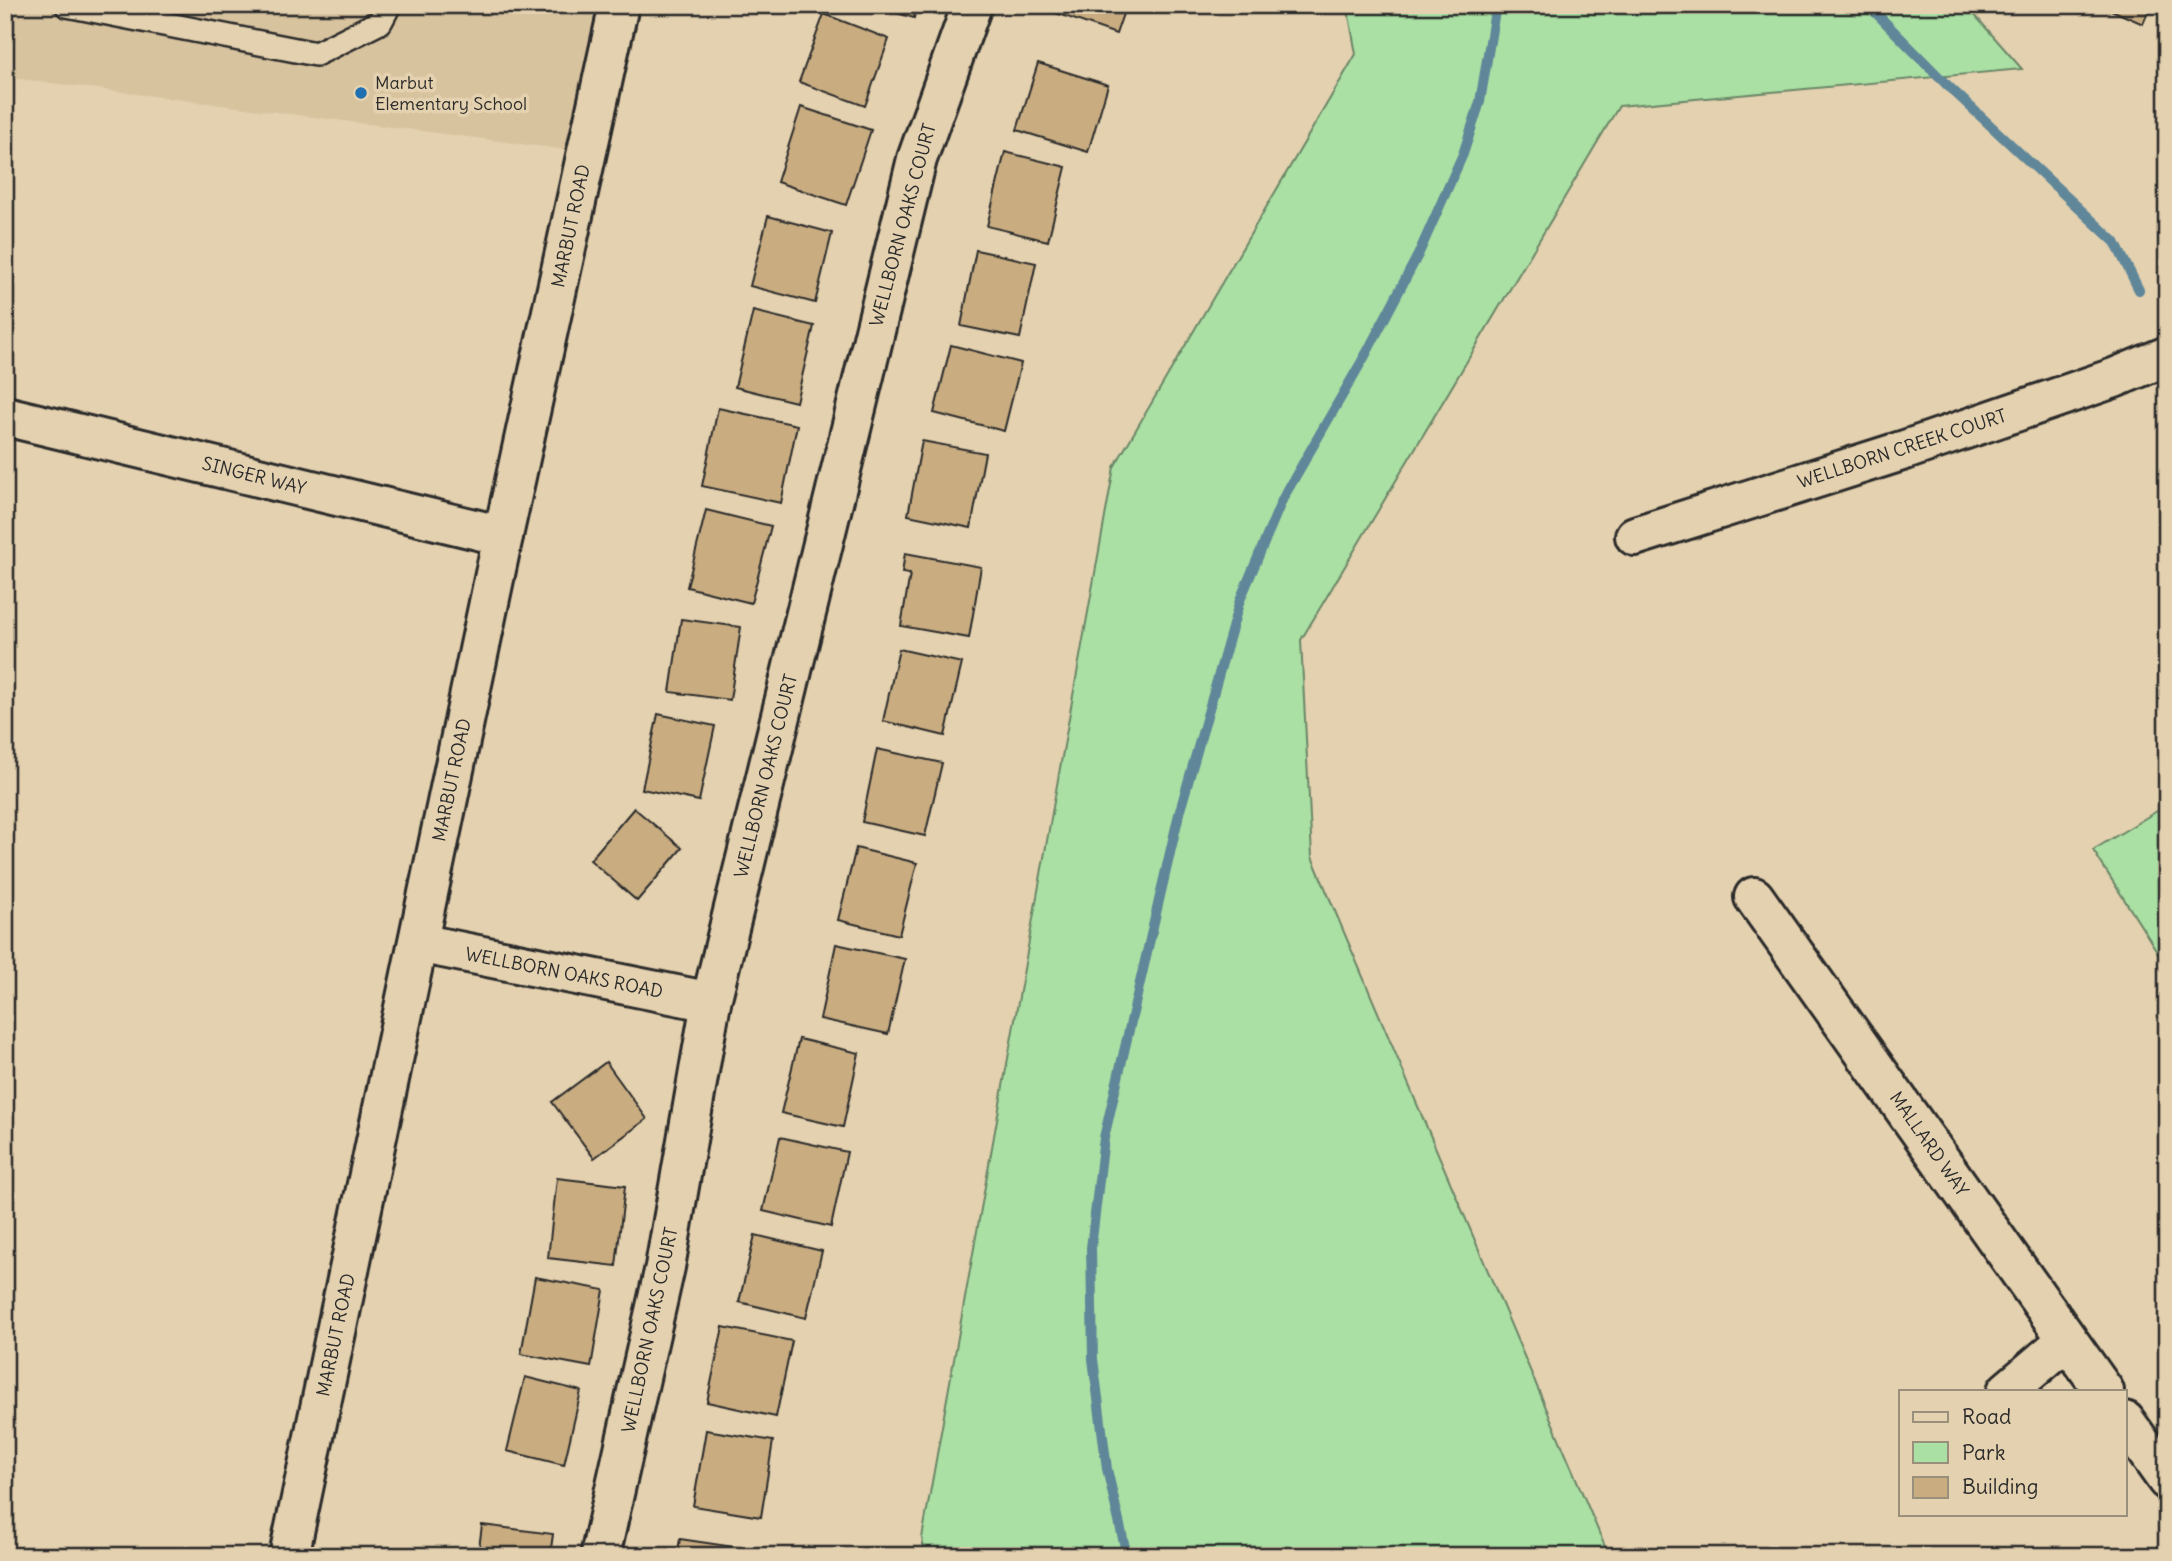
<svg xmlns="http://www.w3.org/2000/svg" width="2172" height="1561" viewBox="0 0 2172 1561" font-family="Delius,sans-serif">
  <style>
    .built { fill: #d8c39f }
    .green { fill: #aae0a3; stroke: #6a8667; stroke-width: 2 }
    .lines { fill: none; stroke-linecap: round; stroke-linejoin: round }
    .stream { stroke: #5f8799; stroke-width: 10 }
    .building { fill: #c9ad81; stroke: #2b2b2b; stroke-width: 2 }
    .service-casing { stroke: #2b2b2b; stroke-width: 28 }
    .minor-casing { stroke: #2b2b2b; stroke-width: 44 }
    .tertiary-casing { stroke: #2b2b2b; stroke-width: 44 }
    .service { stroke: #e4d1af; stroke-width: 23 }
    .minor { stroke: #e4d1af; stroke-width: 38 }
    .tertiary { stroke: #e4d1af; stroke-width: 38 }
    .poi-dot { fill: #1f6fb2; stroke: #e4d1af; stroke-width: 2.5 }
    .labels { text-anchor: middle; stroke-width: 7; stroke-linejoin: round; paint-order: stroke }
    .poi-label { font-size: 18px; fill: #2b2b2b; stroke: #e4d1af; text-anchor: start }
    .street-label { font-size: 18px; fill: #2b2b2b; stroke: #e4d1af }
  </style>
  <rect width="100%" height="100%" fill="#e4d1af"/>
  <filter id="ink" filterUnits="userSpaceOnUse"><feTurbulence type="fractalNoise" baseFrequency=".0143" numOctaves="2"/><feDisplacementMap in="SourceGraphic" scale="14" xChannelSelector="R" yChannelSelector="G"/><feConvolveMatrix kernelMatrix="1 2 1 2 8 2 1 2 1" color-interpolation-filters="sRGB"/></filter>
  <g filter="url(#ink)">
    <polygon class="built" points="5,5 615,5 583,152 5,77"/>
    <g class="green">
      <polygon points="1347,5 1966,5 2022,69 1619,106 1301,640 1312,857 1609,1556 925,1556 922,1538 1114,467 1356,54"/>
      <polygon points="2167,805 2167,967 2093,850"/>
    </g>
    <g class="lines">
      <g class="stream">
        <polyline points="1868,5 1945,83 2115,242 2139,290"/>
        <polyline points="1127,1556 1107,1469 1093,1359 1091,1248 1104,1138 1179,814 1240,600 1283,498 1366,354 1418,255 1463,154 1480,102 1496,5"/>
      </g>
    </g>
    <g class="building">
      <polygon points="869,5 917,5 914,18"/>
      <polygon points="1052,5 1126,5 1116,34 1050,11"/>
      <polygon points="2100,5 2151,5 2143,24"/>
      <polygon points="824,14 889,39 865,106 799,82"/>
      <polygon points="1038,63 1108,85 1088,152 1017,130"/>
      <polygon points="801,107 871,130 846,205 777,182"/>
      <polygon points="1005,152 1066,167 1048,241 987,226"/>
      <polygon points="768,216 832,233 815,303 750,286"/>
      <polygon points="976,250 1036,263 1020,338 961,326"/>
      <polygon points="753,311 814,326 796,402 735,387"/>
      <polygon points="951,345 1021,363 1004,431 934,413"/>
      <polygon points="718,408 797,425 781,503 702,486"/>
      <polygon points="922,441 985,453 971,528 908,515"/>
      <polygon points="706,510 771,526 751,603 687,587"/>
      <polygon points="905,553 981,567 969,638 901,626 910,574 902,573"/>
      <polygon points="681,619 741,627 730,700 670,692"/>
      <polygon points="899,649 962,663 945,736 883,721"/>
      <polygon points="658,714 715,726 699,801 642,789"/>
      <polygon points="877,749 942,763 925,836 862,822"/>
      <polygon points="634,808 682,848 637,901 590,860"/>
      <polygon points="856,848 917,863 899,935 838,920"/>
      <polygon points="836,944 905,959 888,1034 820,1019"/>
      <polygon points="799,1039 859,1053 843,1127 781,1113"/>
      <polygon points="606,1062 647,1119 594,1158 552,1102"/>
      <polygon points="780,1137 847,1152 831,1227 763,1211"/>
      <polygon points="557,1178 625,1186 616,1266 548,1258"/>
      <polygon points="755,1235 822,1251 806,1318 739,1302"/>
      <polygon points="535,1277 604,1290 591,1367 521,1354"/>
      <polygon points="723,1327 792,1341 776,1417 707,1402"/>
      <polygon points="525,1377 581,1391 564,1465 507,1451"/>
      <polygon points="706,1430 773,1441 761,1517 693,1506"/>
      <polygon points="482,1525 553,1534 550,1556 478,1556"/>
      <polygon points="680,1539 741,1548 739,1556 677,1556"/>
    </g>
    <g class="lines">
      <g class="service-casing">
        <polyline id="service" points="67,5 316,54 380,22 389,5"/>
      </g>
      <g class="minor-casing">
        <g id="minor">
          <polyline points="5,416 503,536"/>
          <polyline points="1635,536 1905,450 2114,378 2167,356"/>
          <polyline points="1754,897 2104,1391"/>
          <polyline points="418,943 711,1002"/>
          <polyline points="2007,1391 2067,1340"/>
          <polyline points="2125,1421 2167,1480"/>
          <polyline points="600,1556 665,1267 711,1002 917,159 972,5"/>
        </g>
      </g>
      <g class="tertiary-casing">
        <polyline id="tertiary" points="289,1556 503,536 619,5"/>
      </g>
      <use href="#service" class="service"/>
      <use href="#minor" class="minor"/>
      <use href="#tertiary" class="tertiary"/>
    </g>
  </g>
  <circle class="poi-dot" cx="361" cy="93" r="7"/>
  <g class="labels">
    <g class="poi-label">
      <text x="375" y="89">Marbut<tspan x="375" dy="21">Elementary School</tspan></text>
    </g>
    <g class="street-label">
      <text transform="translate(903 225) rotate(-75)" y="6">WELLBORN OAKS COURT</text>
      <text transform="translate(571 226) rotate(-78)" y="6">MARBUT ROAD</text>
      <text transform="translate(1902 449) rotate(-18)" y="6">WELLBORN CREEK COURT</text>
      <text transform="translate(254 476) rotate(14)" y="6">SINGER WAY</text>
      <text transform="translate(766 776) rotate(-76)" y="6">WELLBORN OAKS COURT</text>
      <text transform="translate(452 780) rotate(-78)" y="6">MARBUT ROAD</text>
      <text transform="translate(564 973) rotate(11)" y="6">WELLBORN OAKS ROAD</text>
      <text transform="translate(1929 1144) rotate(55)" y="6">MALLARD WAY</text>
      <text transform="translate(650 1330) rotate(-78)" y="6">WELLBORN OAKS COURT</text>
      <text transform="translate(336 1335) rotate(-78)" y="6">MARBUT ROAD</text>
    </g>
  </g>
  <rect width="2172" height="1561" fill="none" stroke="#e4d1af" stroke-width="28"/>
  <rect x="14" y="14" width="2144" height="1533" fill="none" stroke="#2b2b2b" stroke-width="2.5" filter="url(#ink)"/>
  <rect x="1899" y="1390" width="228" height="126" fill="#e4d1af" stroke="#9a8f7a" stroke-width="2"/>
  <rect x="1913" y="1412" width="35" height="10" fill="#e4d1af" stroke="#9a8f7a" stroke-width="2"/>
  <text x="1962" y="1424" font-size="21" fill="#2b2b2b">Road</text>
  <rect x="1913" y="1442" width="35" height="21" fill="#aae0a3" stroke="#9a8f7a" stroke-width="2"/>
  <text x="1962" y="1460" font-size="21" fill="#2b2b2b">Park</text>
  <rect x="1913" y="1477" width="35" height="21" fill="#c9ad81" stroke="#9a8f7a" stroke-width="2"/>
  <text x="1962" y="1494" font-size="21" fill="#2b2b2b">Building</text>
</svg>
